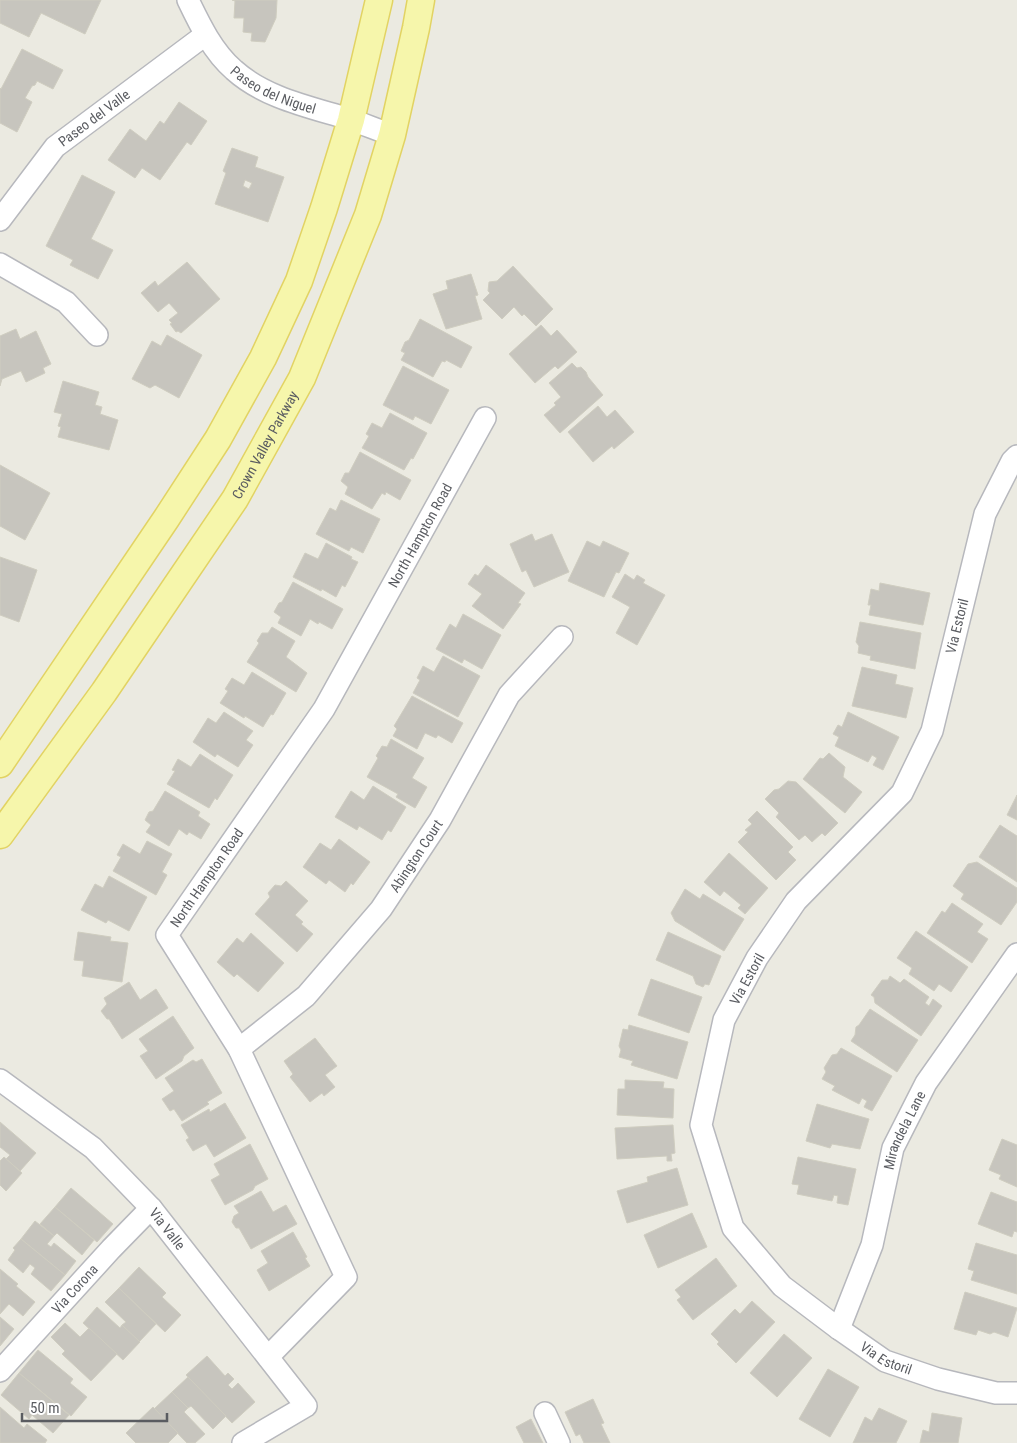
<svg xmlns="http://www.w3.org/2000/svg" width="1017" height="1443" viewBox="0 0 1017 1443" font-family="'Roboto Condensed',sans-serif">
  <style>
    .building { fill: #c7c5be; stroke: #cfcdc0; fill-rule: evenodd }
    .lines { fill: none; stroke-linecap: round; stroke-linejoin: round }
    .minor-casing { stroke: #b7b8bd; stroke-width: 24 }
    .major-casing { stroke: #e2d363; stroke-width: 29 }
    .minor { stroke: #fff; stroke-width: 21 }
    .major { stroke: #f6f6ab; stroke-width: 26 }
    .labels { text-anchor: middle; stroke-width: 5; stroke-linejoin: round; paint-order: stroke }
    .street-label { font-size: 14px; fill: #5a5c61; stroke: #fff }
  </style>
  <rect width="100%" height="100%" fill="#ebeae1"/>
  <g class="building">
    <polygon points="0,0 101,0 85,34 41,13 29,37 0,23"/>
    <polygon points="277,0 276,18 265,42 251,41 252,33 243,32 244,18 234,18 235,1 232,0"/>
    <polygon points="22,49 63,70 53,89 37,81 35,85 32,86 25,98 32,102 17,132 0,123 0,88 1,89"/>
    <polygon points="179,102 207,121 191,145 187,142 160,180 142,168 135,178 108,160 130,129 146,141 160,121 164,124"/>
    <path d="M232,148L258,157L255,167L284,177L268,222L215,204L226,173L223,171ZM245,180L252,183L249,189L243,186Z"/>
    <polygon points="82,175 115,192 91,239 113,250 98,279 70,265 73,260 46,246"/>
    <polygon points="187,262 220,299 181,333 178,331 176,332 170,324 172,323 169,320 178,313 169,303 158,312 141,293 155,281 158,286"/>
    <polygon points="513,266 553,309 536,326 524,314 522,316 514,307 502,319 483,300 490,293 488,291 489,282 497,281"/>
    <polygon points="471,274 478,295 475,296 482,319 446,329 433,294 448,289 446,281"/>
    <polygon points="420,319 472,347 461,368 446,360 445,362 442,361 433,377 401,360 405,353 401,351 405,342 409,340"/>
    <polygon points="541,325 551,336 557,330 577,352 558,369 555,366 535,383 509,354"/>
    <polygon points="16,329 20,339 36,331 51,364 43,368 45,373 26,382 21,371 2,379 0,386 0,336"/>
    <polygon points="167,335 202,355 179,398 155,385 150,388 132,379 152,341 161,346"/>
    <polygon points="572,363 577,368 581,367 586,372 588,377 603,395 560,433 544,415 556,405 554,403 561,397 549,383"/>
    <polygon points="403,366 449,390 431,424 415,416 413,420 383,405"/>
    <polygon points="63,381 99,392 95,405 102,407 100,414 118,420 109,450 58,437 61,427 58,426 62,414 54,412"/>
    <polygon points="598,406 607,417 615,410 634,432 614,449 612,446 593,462 568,432"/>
    <polygon points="390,413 427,433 413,459 411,458 404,470 362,448 369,436 366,434 372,423 382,428"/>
    <polygon points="360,452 411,480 400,500 386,492 385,495 382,493 372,509 345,494 348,487 341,481 345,473 349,473"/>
    <polygon points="0,465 50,493 25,540 0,526"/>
    <polygon points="341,500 380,519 363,553 351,547 349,551 316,534 330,508 336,511"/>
    <polygon points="532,534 535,541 552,534 569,572 534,587 526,570 522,572 510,544"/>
    <polygon points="587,541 600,547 603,541 629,553 619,573 616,572 604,597 568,581"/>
    <polygon points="326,543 352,557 351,559 358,562 345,587 342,585 336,597 322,589 321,591 293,577 305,553 318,559"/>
    <polygon points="0,557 37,570 19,622 0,615"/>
    <polygon points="486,565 525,593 518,603 521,604 503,629 472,606 482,594 468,584 475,574 478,576"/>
    <polygon points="625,574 634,580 637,575 645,580 643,583 665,595 637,645 616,633 630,607 612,597"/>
    <polygon points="293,582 343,609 332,629 319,622 318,624 310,619 301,636 278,623 281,617 274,612 279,603 282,602"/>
    <polygon points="880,583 930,593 923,625 869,615 871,605 868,605 871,589 879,591"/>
    <polygon points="463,614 501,635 482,669 464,659 462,663 436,649 450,624 456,628"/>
    <polygon points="860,622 921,633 915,669 870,660 871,656 858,653 859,646 856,642"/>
    <polygon points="272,627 295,641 286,657 307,673 296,692 247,662 259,643 257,641 262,633 268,633"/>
    <polygon points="443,656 480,676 458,717 413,693 420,680 417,678 423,666 434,672"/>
    <polygon points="862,667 897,675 895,684 913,688 906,718 852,706"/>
    <polygon points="252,672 286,693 273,715 271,714 263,727 245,716 244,718 220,703 228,691 225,689 232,678 244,685"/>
    <polygon points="412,696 463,723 452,743 438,735 436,738 425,733 417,749 393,736 397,729 394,726"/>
    <polygon points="224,712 253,731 246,740 253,745 238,767 217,754 215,757 193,742 208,718 216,723"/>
    <polygon points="848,712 899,737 883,770 873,765 877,758 872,755 868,762 835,746 839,737 833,734 838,725 842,727"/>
    <polygon points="391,739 424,758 412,778 427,787 415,808 396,797 398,794 367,777 378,758 376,756 382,746 387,747"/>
    <polygon points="829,753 845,767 843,777 862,792 845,813 803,779 820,758 823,759"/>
    <polygon points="200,754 233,775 217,800 215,798 209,808 167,784 175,771 172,770 178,759 191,767"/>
    <polygon points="788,781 796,782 838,823 825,836 822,833 812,842 805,835 799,840 776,817 779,813 765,799 774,790 779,789"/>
    <polygon points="373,786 406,807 391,832 388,830 382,840 359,826 357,830 335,817 351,791 364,800"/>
    <polygon points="165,791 200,812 198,816 210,824 201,839 189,832 187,835 179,829 169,846 146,832 151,825 145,820 149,812 153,811"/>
    <polygon points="1017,795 1017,820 1007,815"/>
    <polygon points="757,811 793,847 788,852 796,860 776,880 738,842 748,832 745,830 752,824 748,820"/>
    <polygon points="1000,825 1017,836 1017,882 979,857"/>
    <polygon points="339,839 370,862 353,885 351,883 345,892 329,880 326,884 303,867 320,843 331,850"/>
    <polygon points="147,841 172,854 162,872 167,875 156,895 113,871 121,857 117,855 123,844 140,854"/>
    <polygon points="729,853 768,888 745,914 738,908 741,905 724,891 720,896 704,882"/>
    <polygon points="977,862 1017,888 1017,902 1001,925 961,899 964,894 953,886 968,864"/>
    <polygon points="109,876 147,897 129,931 108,920 106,923 81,910 95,884 103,888"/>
    <polygon points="286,881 308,901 295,915 303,922 301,924 313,934 297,952 255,914 270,897 268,893 275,885 281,886"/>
    <polygon points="685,889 700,899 703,894 744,919 724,951 675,921 671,913"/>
    <polygon points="952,903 983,924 977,932 988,939 972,963 927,933 942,911 945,913"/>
    <polygon points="916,931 968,967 951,992 939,984 934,991 909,974 912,968 897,958"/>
    <polygon points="78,932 111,937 110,941 128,943 122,982 82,976 84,961 74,960"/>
    <polygon points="668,932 721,956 709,985 705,984 703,987 696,984 693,976 656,960"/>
    <polygon points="251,933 284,963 258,992 237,974 234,977 217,962 237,938 243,943"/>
    <polygon points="890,976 900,983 904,979 929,997 925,1003 929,1006 933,999 942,1006 921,1036 875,1003 874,997 871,995 882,980 888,980"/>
    <polygon points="651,979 702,997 689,1033 638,1015"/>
    <polygon points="129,982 140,1000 156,989 168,1008 122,1039 109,1019 107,1019 101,1011 107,1004 104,998"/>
    <polygon points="870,1009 918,1040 897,1072 851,1041 855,1035 856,1027 859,1025"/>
    <polygon points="173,1016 194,1048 184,1056 182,1061 156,1079 140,1056 148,1051 139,1039"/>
    <polygon points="629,1025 688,1042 677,1079 631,1065 633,1061 619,1057 621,1050 619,1046 623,1029 628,1030"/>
    <polygon points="315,1038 337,1066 325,1075 335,1087 324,1096 322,1093 310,1102 290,1077 293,1074 284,1061"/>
    <polygon points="841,1048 892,1076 872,1111 864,1107 867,1101 862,1098 859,1104 832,1090 835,1086 822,1079 826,1072 824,1068 832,1055 837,1054"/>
    <polygon points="202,1059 222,1093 207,1102 209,1104 182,1121 174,1109 170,1111 162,1099 174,1091 165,1078 193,1060 196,1062"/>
    <polygon points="625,1080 664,1082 663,1088 674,1089 673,1118 617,1115 618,1089 625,1089"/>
    <polygon points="225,1103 246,1138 214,1157 206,1144 193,1151 186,1140 189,1138 181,1125 209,1109 210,1112"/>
    <polygon points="817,1104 869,1119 860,1149 832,1144 830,1148 806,1141"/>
    <polygon points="0,1122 36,1153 20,1171 6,1159 10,1155 0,1147"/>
    <polygon points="673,1125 675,1153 671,1154 672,1161 667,1161 667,1156 617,1159 615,1128"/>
    <polygon points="1002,1139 1017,1145 1017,1187 999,1179 1001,1175 989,1170"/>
    <polygon points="250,1144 268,1179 255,1186 253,1190 225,1205 211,1180 220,1175 214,1164"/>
    <polygon points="4,1157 22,1173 6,1191 0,1185 0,1161"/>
    <polygon points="798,1157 856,1169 848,1205 837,1203 838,1196 834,1195 832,1201 797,1194 799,1185 792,1184"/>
    <polygon points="677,1168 688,1205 627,1223 617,1191 648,1182 647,1177"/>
    <polygon points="71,1188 113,1224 97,1242 55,1207"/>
    <polygon points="261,1191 273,1212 286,1205 297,1224 251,1249 239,1228 236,1228 232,1222 234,1216 239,1213 234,1206"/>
    <polygon points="991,1192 1017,1202 1017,1232 1014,1231 1012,1237 978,1224"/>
    <polygon points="55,1207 94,1240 82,1255 57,1233 54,1236 40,1224"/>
    <polygon points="692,1213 707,1247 658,1268 644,1235"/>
    <polygon points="35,1221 54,1236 47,1244 51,1247 54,1243 76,1261 65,1275 21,1239"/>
    <polygon points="293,1232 307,1257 305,1258 310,1266 269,1291 257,1270 268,1263 261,1251"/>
    <polygon points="21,1239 65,1275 51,1291 31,1274 35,1268 30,1264 23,1273 8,1260 15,1250 13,1248"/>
    <polygon points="976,1243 1017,1255 1017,1294 971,1280 974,1271 968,1269"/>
    <polygon points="716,1258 737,1286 693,1320 677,1300 681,1297 675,1290"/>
    <polygon points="139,1267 166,1293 162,1297 181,1315 165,1332 119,1288"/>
    <polygon points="0,1269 18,1284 16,1286 35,1302 23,1316 9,1304 0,1314"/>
    <polygon points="119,1288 156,1324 139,1342 122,1325 126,1322 105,1302"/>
    <polygon points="965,1292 1017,1308 1008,1337 994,1332 990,1334 978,1330 976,1335 954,1329"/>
    <polygon points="752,1301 775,1322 736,1363 717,1344 719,1342 711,1334 735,1309 740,1314"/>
    <polygon points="97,1307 120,1328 122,1325 140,1342 123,1360 83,1323"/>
    <polygon points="0,1317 14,1329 0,1346"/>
    <polygon points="65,1323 80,1337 89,1328 117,1354 91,1381 62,1354 65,1351 51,1337"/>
    <polygon points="784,1334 812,1358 777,1397 750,1373"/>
    <polygon points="38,1350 73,1379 70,1383 87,1397 71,1416 19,1373"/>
    <polygon points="207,1356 225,1376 228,1373 234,1379 228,1385 232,1389 238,1383 255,1402 232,1423 186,1375"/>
    <polygon points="828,1369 859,1387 830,1437 799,1419"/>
    <polygon points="19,1373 69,1415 53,1433 32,1415 29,1419 1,1395"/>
    <polygon points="188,1377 226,1416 213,1429 191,1406 188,1408 172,1392"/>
    <polygon points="172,1392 188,1408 184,1412 205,1434 195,1443 187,1443 154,1409"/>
    <polygon points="593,1399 604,1423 601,1424 610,1443 584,1443 580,1434 576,1436 565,1412"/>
    <polygon points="0,1407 24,1428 27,1424 47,1440 45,1443 0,1443"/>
    <polygon points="153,1407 178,1433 168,1443 136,1443 126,1433"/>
    <polygon points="879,1408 907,1421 896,1443 853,1443 865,1417 872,1421"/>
    <polygon points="932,1413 962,1418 958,1443 920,1443 923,1430 929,1432"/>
    <polygon points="531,1419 543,1443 524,1443 516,1427"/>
  </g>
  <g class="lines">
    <g class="minor-casing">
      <g id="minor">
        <path id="s1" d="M188,0C200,25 213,52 234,70C265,98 310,107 349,119C363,124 378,130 392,135"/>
        <path id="s2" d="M0,220L55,147L205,35"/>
        <polyline points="0,264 66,302 97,335"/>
        <path id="s3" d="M1017,456L1012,461L985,514L932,731L902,793L796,901L757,958L724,1020L701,1125L733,1228L782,1286L839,1329L885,1361L938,1379L996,1393H1017"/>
        <path id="s4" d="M239,1049L306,996L381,909L440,820L509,695L562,637"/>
        <path id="s5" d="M0,1080L93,1148L151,1208L306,1406L243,1443"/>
        <path id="s6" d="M839,1329L872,1245L893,1148L926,1083L1017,954"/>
        <path id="s7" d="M268,1357L346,1277L239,1049L167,935L324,709L485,418"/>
        <path id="s8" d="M0,1371L111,1249L151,1208"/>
        <polyline points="545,1413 559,1443"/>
      </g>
    </g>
    <g class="major-casing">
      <g id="major">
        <polyline points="0,764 166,519 218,439 263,358 299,281 324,208 351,120 379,0"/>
        <path id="s9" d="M0,835L104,692L235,499L302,378L368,215L392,135L416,28L421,0"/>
      </g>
    </g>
    <use href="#minor" class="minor"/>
    <use href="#major" class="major"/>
  </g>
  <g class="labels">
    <g class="street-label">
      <text dy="5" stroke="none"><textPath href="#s1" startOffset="129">Paseo del Niguel</textPath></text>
      <text dy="5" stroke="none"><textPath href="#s2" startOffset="140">Paseo del Valle</textPath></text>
      <text dy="5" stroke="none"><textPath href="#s9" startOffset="472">Crown Valley Parkway</textPath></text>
      <text dy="5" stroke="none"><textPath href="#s7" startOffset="972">North Hampton Road</textPath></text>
      <text transform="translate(957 626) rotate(-76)" y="5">Via Estoril</text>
      <text dy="5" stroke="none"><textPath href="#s4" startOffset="264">Abington Court</textPath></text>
      <text dy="5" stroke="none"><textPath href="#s7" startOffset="568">North Hampton Road</textPath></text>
      <text transform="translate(747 979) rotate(-61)" y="5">Via Estoril</text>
      <text dy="5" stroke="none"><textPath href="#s6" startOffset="210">Mirandela Lane</textPath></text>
      <text dy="5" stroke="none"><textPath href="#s5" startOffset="225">Via Valle</textPath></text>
      <text dy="5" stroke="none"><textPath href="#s8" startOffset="111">Via Corona</textPath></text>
      <text dy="5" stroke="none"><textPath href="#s3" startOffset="1068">Via Estoril</textPath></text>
    </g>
  </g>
  <path d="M22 1413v8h145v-8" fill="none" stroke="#5a5c61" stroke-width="2.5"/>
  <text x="30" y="1413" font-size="15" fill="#5a5c61" stroke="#ffffff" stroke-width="4" paint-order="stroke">50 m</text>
</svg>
